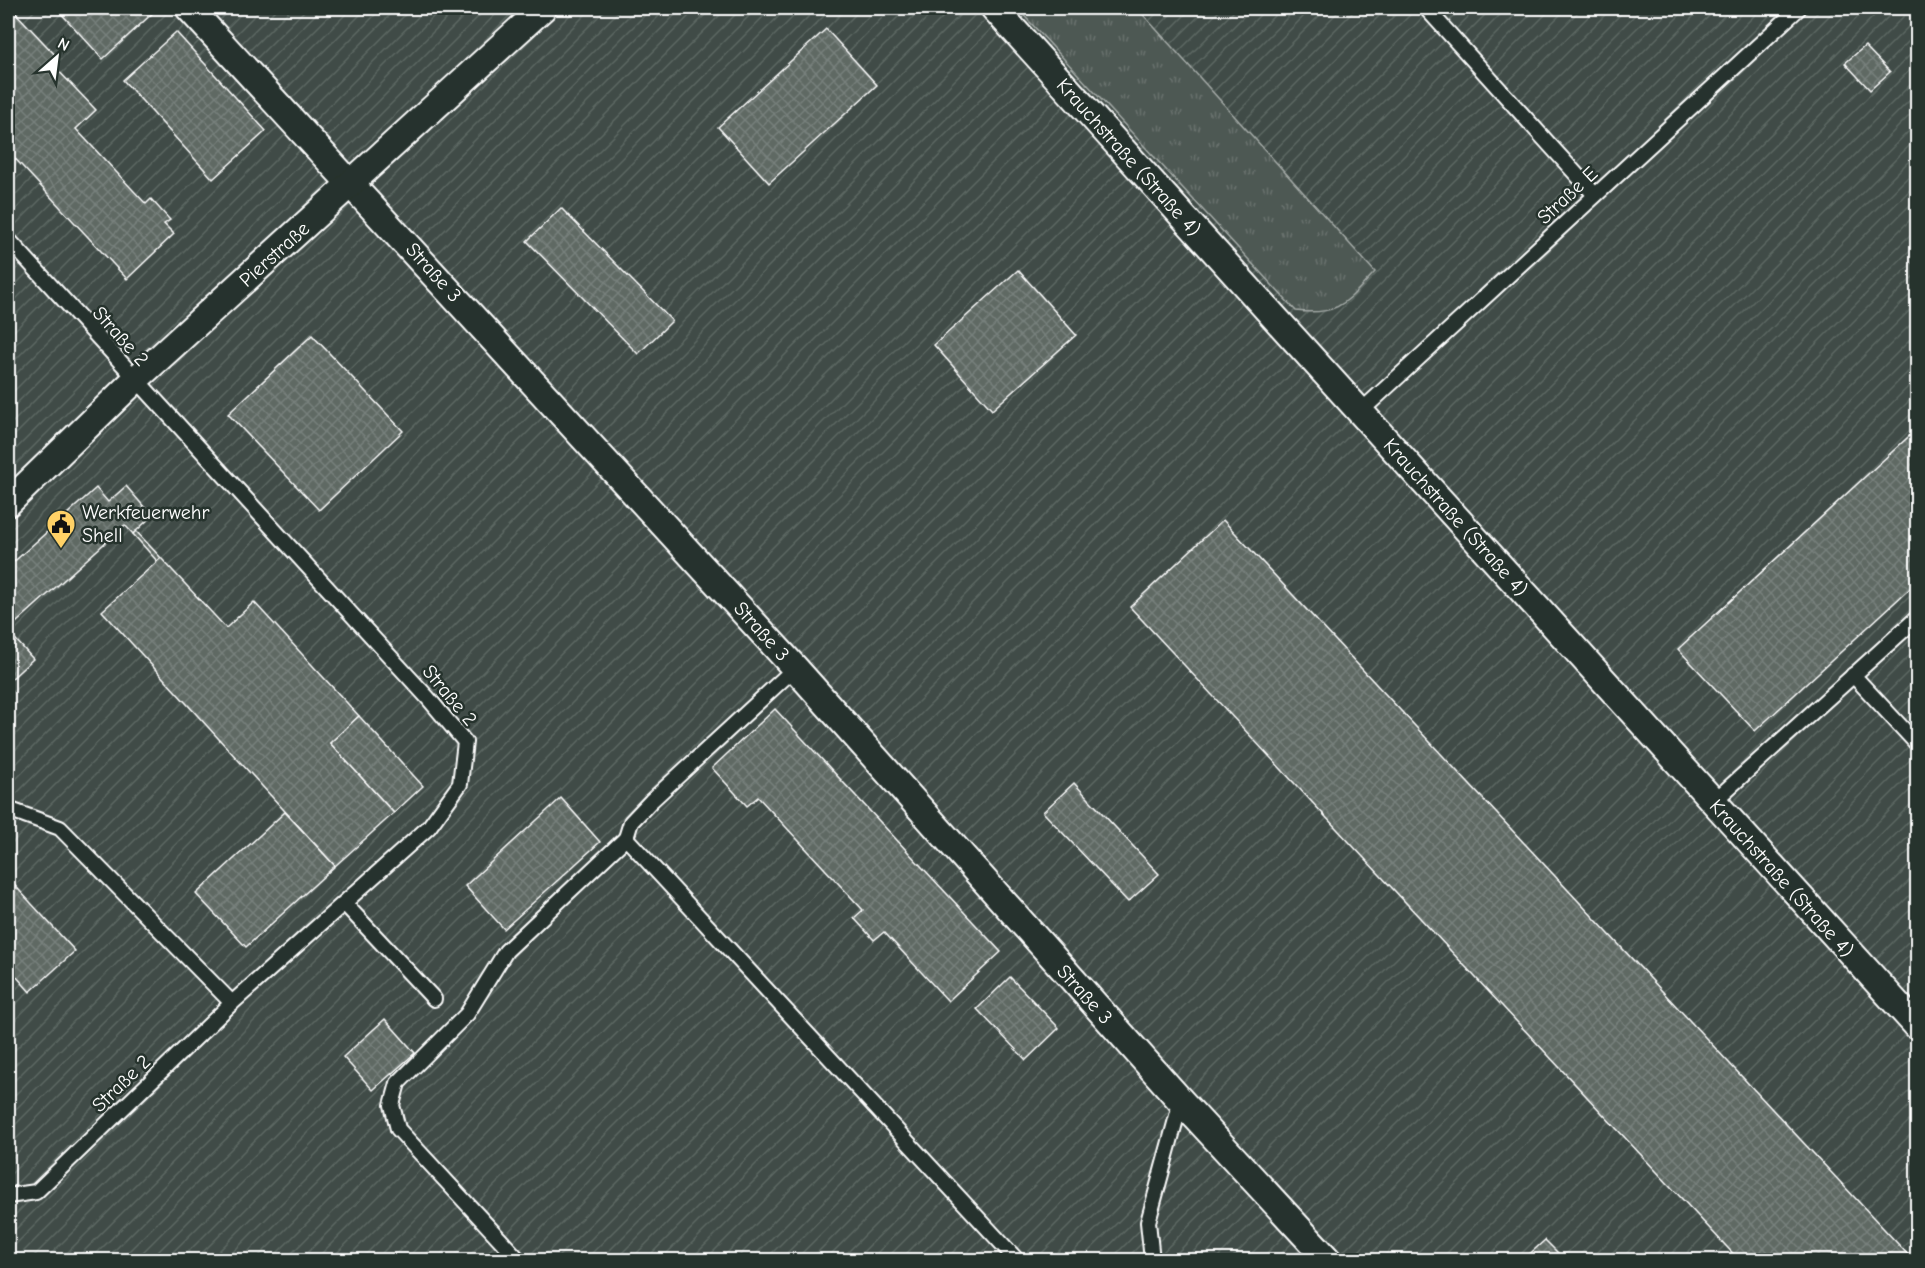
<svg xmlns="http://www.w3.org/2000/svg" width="1925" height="1268" viewBox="0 0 1925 1268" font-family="'Comic Neue',sans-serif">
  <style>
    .industrial { fill: url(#industrial-furrows) }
    .grass { fill: url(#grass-tufts); stroke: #a6aca9; stroke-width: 1.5 }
    .building { fill: url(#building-cross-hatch); stroke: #fff; stroke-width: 1.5 }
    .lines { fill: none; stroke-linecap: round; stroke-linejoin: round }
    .lane-casing { stroke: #fff; stroke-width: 18 }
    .street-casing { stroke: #fff; stroke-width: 30 }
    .lane { stroke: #26332d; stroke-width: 14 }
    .street { stroke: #26332d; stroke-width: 26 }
    .labels { text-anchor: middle; stroke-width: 5; stroke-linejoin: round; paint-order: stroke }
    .street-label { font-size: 20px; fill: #fff; stroke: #26332d }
    .poi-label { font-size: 20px; fill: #fff; stroke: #26332d; text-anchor: start }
  </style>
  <defs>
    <pattern id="industrial-furrows" width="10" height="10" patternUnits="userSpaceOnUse" patternTransform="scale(1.5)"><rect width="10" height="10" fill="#404c47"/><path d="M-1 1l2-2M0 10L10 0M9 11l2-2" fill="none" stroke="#5d6763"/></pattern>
    <pattern id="grass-tufts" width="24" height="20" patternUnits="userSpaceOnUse" patternTransform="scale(1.5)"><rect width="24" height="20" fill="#4d5853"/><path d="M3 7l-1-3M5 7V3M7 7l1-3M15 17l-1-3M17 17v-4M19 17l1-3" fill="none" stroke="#68716d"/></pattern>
    <pattern id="building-cross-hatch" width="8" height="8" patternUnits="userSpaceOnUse" patternTransform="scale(1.5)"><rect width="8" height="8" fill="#5f6964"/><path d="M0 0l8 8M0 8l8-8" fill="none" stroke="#77807b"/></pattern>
  </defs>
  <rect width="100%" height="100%" fill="#333f3a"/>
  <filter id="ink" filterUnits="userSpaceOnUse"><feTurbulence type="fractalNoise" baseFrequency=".0167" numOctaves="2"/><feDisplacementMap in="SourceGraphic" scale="12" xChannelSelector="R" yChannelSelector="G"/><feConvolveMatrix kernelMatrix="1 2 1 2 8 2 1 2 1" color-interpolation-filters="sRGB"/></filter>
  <g filter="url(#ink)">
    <rect class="industrial" x="8" y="8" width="1909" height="1252"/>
    <path class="grass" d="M1017,8H1137L1375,272C1347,301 1340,316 1296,311Z"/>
    <g class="building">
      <polygon points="8,8 11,8 59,59 53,65 96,110 76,129 146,204 151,199 170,220 164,224 174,234 127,279 8,151"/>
      <polygon points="56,8 154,8 156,10 103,59"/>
      <polygon points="826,29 877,85 769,183 718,127"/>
      <polygon points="176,32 266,131 213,179 123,80"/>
      <polygon points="1865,46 1890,72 1870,90 1845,63"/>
      <polygon points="561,208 672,321 638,354 527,241"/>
      <polygon points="1018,270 1076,335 992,410 934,345"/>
      <polygon points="312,335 403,431 319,510 228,414"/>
      <polygon points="1918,428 1918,581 1755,731 1678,649"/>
      <polygon points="126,486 152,516 133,534 125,525 8,630 8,567 96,488 108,502"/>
      <polygon points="1223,520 1800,1139 1913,1260 1739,1260 1130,607"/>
      <polygon points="136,531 161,558 157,561 133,534"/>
      <polygon points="161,558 226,628 254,602 359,716 330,743 394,813 335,866 102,611"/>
      <polygon points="8,631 33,659 8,682"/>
      <polygon points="775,709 1001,952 948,1001 884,932 874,940 854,918 863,910 758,797 747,806 712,768"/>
      <polygon points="359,716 423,786 394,813 330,743"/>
      <polygon points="1074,783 1159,874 1128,902 1043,812"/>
      <polygon points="561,798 600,842 504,929 465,886"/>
      <polygon points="285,812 335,866 246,947 196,894"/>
      <polygon points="8,878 75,951 30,992 8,967"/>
      <polygon points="1010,977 1059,1028 1026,1060 977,1009"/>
      <polygon points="385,1019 415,1053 373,1090 343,1057"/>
      <polygon points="1545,1240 1565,1260 1523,1260"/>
    </g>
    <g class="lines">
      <g class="lane-casing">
        <g id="lane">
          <polyline points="1426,8 1595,195"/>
          <polyline points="8,239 428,698 465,742 460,784 429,827 232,1003 36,1192 8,1196"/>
          <polyline points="1360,412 1799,8"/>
          <polyline points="795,668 651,801 631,822 626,838 1017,1260"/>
          <polyline points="1853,675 1918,745"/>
          <polyline points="1713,802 1918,617"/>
          <polyline points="8,809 60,828 232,1003"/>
          <polyline points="344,903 434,999"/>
          <polyline points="519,1260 398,1129 392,1105 398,1083 467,1014 506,951 626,838"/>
          <polyline points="1152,1260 1148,1222 1181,1101"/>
        </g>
      </g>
      <g class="street-casing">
        <g id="street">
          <polyline points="189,8 795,668 1181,1101 1328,1260"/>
          <polyline points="994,8 1918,1027"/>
          <polyline points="8,503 135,380 543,8"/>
        </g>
      </g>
      <use href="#lane" class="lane"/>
      <use href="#street" class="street"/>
    </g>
  </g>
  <defs>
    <g id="civic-pin" transform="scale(1.5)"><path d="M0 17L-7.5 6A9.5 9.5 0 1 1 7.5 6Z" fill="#ffd166" stroke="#26332d"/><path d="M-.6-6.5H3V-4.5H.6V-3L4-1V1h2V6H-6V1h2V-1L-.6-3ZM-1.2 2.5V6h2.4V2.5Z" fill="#111"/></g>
  </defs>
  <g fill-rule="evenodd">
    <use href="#civic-pin" x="61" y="524"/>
  </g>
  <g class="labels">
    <g class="street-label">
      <text transform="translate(1129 157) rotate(48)" y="7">Krauchstraße (Straße 4)</text>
      <text transform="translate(1567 195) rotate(-43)" y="7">Straße E</text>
      <text transform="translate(274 254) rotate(-42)" y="7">Pierstraße</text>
      <text transform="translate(434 272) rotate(48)" y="7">Straße 3</text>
      <text transform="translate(121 336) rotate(48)" y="7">Straße 2</text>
      <text transform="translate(1456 517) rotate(48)" y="7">Krauchstraße (Straße 4)</text>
      <text transform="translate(762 631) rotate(48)" y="7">Straße 3</text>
      <text transform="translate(450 695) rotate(50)" y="7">Straße 2</text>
      <text transform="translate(1782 878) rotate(48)" y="7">Krauchstraße (Straße 4)</text>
      <text transform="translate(1085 994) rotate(48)" y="7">Straße 3</text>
      <text transform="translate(121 1083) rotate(-44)" y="7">Straße 2</text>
    </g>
    <g class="poi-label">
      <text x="82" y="519">Werkfeuerwehr<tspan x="82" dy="23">Shell</tspan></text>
    </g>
  </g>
  <rect width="1925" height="1268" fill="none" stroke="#26332d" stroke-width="30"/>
  <rect x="15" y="15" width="1895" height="1238" fill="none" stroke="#fff" stroke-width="2" filter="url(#ink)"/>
  <g transform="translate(57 57) rotate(28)" stroke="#26332d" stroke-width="4.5" paint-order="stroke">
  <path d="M0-4.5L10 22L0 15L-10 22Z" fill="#ffffff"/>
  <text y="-9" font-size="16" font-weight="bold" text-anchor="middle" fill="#ffffff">N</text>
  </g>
</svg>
